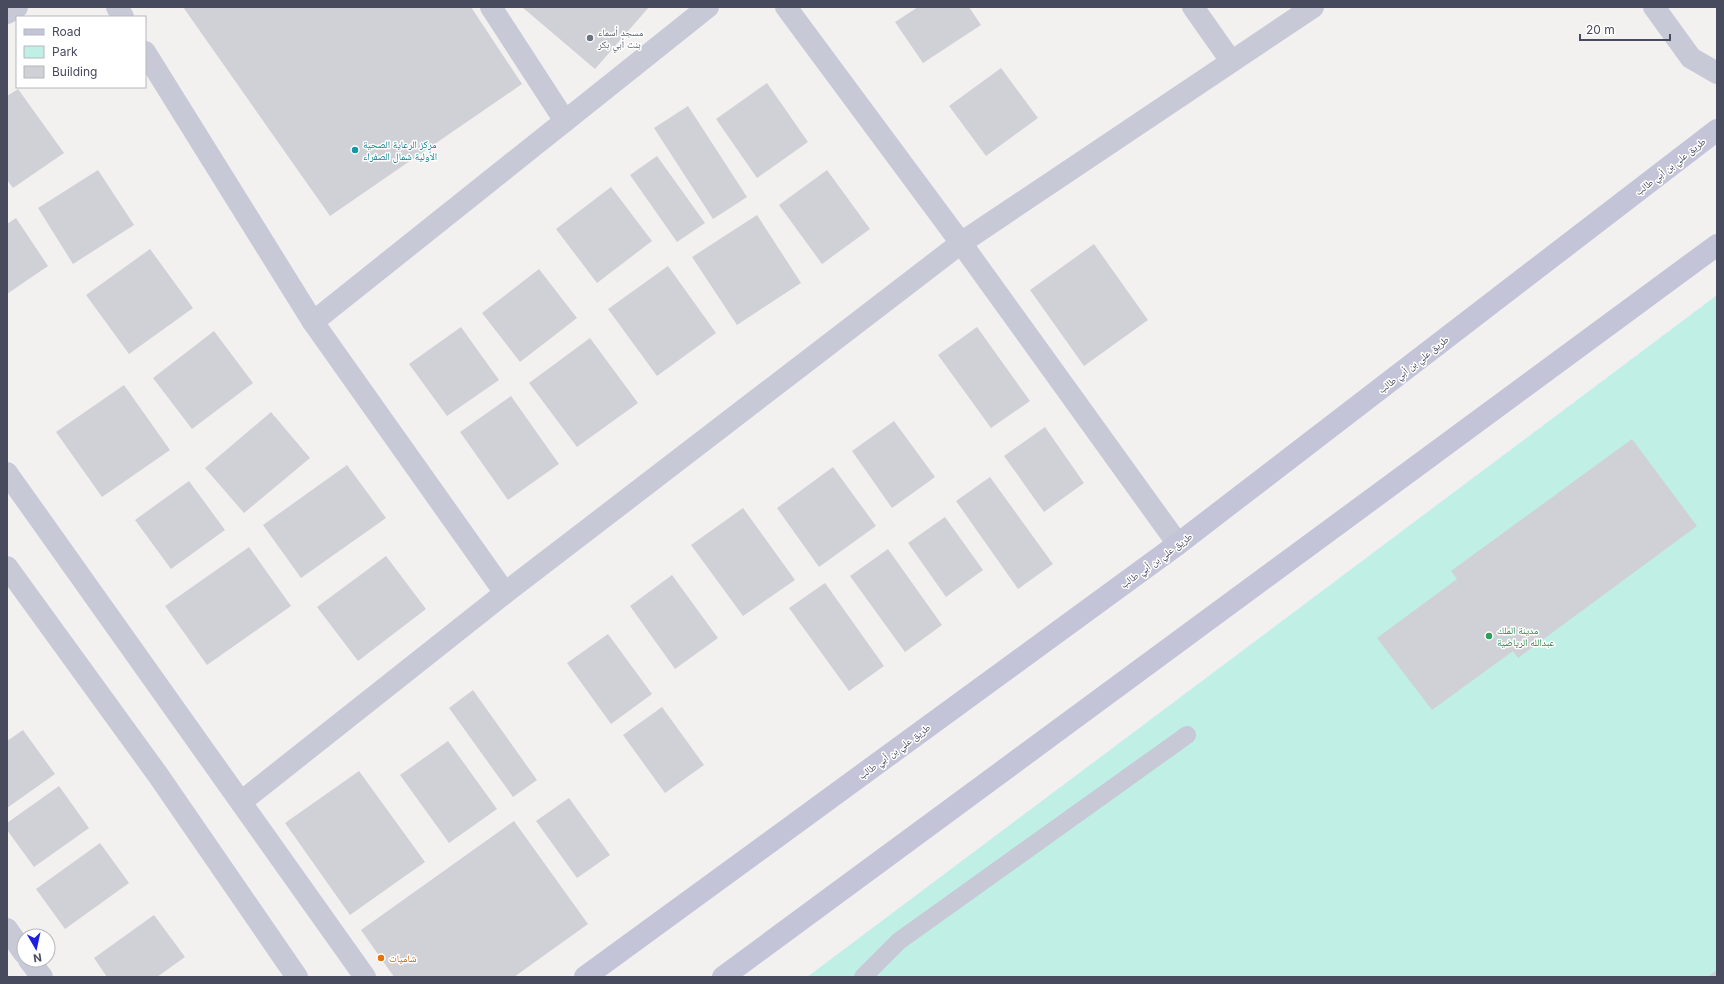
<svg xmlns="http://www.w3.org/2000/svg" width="1724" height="984" viewBox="0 0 1724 984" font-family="Inter,'Noto Naskh Arabic',sans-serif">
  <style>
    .green { fill: #c0efe6 }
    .building { fill: #d0d0d7 }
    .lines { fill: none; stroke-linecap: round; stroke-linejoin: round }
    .service { stroke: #c7c9d6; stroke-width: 18 }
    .minor { stroke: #c7c9d6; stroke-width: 22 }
    .tertiary { stroke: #c7c9d6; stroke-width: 22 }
    .secondary { stroke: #c3c4d8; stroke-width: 22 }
    .worship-dot { fill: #6b7280; stroke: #fff; stroke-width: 1.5 }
    .culture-dot { fill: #0f9aa8; stroke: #fff; stroke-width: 1.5 }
    .leisure-dot { fill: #2e9e5b; stroke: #fff; stroke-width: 1.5 }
    .food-dot { fill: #e8710a; stroke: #fff; stroke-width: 1.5 }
    .labels { text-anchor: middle; stroke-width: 3; stroke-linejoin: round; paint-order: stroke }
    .worship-label { font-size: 10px; fill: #5b616d; stroke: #fff; text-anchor: start }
    .culture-label { font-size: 10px; fill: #0d838f; stroke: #fff; text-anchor: start }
    .street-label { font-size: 10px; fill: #484a5d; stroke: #fff }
    .leisure-label { font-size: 10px; fill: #27864d; stroke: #fff; text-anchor: start }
    .food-label { font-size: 10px; fill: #c56008; stroke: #fff; text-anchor: start }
  </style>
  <rect width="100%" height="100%" fill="#f3f1f0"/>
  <polygon class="green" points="1717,295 1717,977 807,977"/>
  <g class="building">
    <polygon points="183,7 471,7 522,84 330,216"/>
    <polygon points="522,7 649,7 595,69"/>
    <polygon points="918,7 969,7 981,25 923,63 895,22"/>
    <polygon points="1001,68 1038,118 986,156 949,106"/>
    <polygon points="767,83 808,142 757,178 716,119"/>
    <polygon points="18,89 64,153 13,188 7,180 7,96"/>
    <polygon points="688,106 747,197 713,219 654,128"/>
    <polygon points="657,156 705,223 677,242 630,175"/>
    <polygon points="98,170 134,225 73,264 38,208"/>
    <polygon points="827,170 870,229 822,264 779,205"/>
    <polygon points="611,187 652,241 597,283 556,229"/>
    <polygon points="757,215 801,283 737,325 692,257"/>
    <polygon points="16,218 48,266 7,294 7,224"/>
    <polygon points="1094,244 1148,320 1084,366 1030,290"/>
    <polygon points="150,249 193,308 129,354 86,295"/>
    <polygon points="668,266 716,333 657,376 608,309"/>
    <polygon points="539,269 577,318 520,362 482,313"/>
    <polygon points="461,327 499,380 447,416 409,364"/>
    <polygon points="977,327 1030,401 991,428 938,355"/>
    <polygon points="214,331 253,383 192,429 153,378"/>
    <polygon points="590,338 638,403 577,447 529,383"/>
    <polygon points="124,385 170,450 102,497 56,432"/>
    <polygon points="511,396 559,464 508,500 460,432"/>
    <polygon points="271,412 310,458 244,513 205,468"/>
    <polygon points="894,421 935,477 892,508 852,451"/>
    <polygon points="1045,427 1084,483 1044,512 1004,456"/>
    <polygon points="1632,439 1697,526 1518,658 1513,651 1432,710 1377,638 1457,579 1451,571"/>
    <polygon points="347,465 386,518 301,578 263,525"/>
    <polygon points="833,467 876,526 819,567 777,508"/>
    <polygon points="990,477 1053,564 1018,589 956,501"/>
    <polygon points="189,481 225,530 171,569 135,520"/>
    <polygon points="743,508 795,580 743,616 691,545"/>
    <polygon points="945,517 983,570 946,597 908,543"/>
    <polygon points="249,547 291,606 207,665 165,606"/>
    <polygon points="888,549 942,625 905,652 850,576"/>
    <polygon points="386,556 426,609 358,661 317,607"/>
    <polygon points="672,575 718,638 675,669 630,606"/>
    <polygon points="825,583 884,666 849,691 789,608"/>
    <polygon points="608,634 652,694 611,724 567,663"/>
    <polygon points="473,690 537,780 513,797 449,708"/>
    <polygon points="662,707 704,765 665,793 623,735"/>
    <polygon points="23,730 55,774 7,808 7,741"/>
    <polygon points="448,741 497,809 449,843 400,775"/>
    <polygon points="359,771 425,862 350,915 285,823"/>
    <polygon points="59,786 89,828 34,867 7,830 7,823"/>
    <polygon points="569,798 610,855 577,878 536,821"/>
    <polygon points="514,821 588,924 514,977 394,977 361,930"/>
    <polygon points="100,843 129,883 65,929 36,889"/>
    <polygon points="154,915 185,957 157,977 107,977 94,958"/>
    <polygon points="1717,970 1717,977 1708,977"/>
  </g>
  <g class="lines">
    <polyline class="service" points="863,977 899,941 1187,735"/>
    <g class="minor">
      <polyline points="117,7 123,17"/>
      <polyline points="491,7 565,121"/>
      <polyline points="786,7 961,243 1178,544"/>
      <polyline points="1193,7 1231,61"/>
      <polyline points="7,13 17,7"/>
      <polyline points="145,52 313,322 505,593"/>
      <polyline points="313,322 708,7"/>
      <polyline points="7,473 365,977"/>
      <polyline points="7,567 158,775 297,977"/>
      <polyline points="241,802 505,593 961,243 1313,7"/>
      <polyline points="7,929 24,953"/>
      <polyline points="29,960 42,977"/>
    </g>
    <polyline class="tertiary" points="1654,7 1691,58 1717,73"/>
    <g class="secondary">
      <polyline points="585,977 1178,544 1717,130"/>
      <polyline points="723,977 1717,245"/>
    </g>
  </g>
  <circle class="worship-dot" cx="590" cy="38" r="4"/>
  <circle class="culture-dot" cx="355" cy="150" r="4"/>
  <circle class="leisure-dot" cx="1489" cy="636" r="4"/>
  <circle class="food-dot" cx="381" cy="958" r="4"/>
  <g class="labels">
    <g class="worship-label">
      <text x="598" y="36">مسجد أسماء<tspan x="598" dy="12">بنت أبي بكر</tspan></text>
    </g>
    <g class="culture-label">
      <text x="363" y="148">مركز الرعاية الصحية<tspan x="363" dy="12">الأولية شمال الصفراء</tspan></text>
    </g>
    <g class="street-label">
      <text transform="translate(1670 166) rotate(-38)" y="4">طريق علي بن أبي طالب</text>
      <text transform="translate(1413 364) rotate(-38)" y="4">طريق علي بن أبي طالب</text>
      <text transform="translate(1156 560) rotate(-36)" y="4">طريق علي بن أبي طالب</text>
      <text transform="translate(894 751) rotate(-36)" y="4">طريق علي بن أبي طالب</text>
    </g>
    <g class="leisure-label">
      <text x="1497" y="634">مدينة الملك<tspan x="1497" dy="12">عبدالله الرياضية</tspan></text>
    </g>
    <g class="food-label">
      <text x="389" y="962">شاميات</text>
    </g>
  </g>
  <rect width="1724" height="984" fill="none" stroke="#484a5d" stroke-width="16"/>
  <rect x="16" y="16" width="130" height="72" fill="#ffffff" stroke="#b6b7be"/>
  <rect x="24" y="29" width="20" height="6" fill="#c3c4d8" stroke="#b6b7be"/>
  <text x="52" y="36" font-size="12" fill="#484a5d">Road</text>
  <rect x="24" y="46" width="20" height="12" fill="#c0efe6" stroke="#b6b7be"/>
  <text x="52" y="56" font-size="12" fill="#484a5d">Park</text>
  <rect x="24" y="66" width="20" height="12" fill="#d0d0d7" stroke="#b6b7be"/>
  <text x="52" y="76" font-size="12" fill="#484a5d">Building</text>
  <g transform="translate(36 948) rotate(171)"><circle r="19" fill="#ffffff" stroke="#b6b7be"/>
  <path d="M0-3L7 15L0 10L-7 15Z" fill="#1d1ee0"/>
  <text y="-6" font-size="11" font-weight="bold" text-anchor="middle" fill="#484a5d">N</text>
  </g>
  <path d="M1580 34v6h90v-6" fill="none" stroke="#484a5d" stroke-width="2"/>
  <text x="1586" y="34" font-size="12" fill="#484a5d" stroke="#ffffff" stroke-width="3" paint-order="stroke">20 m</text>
</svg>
